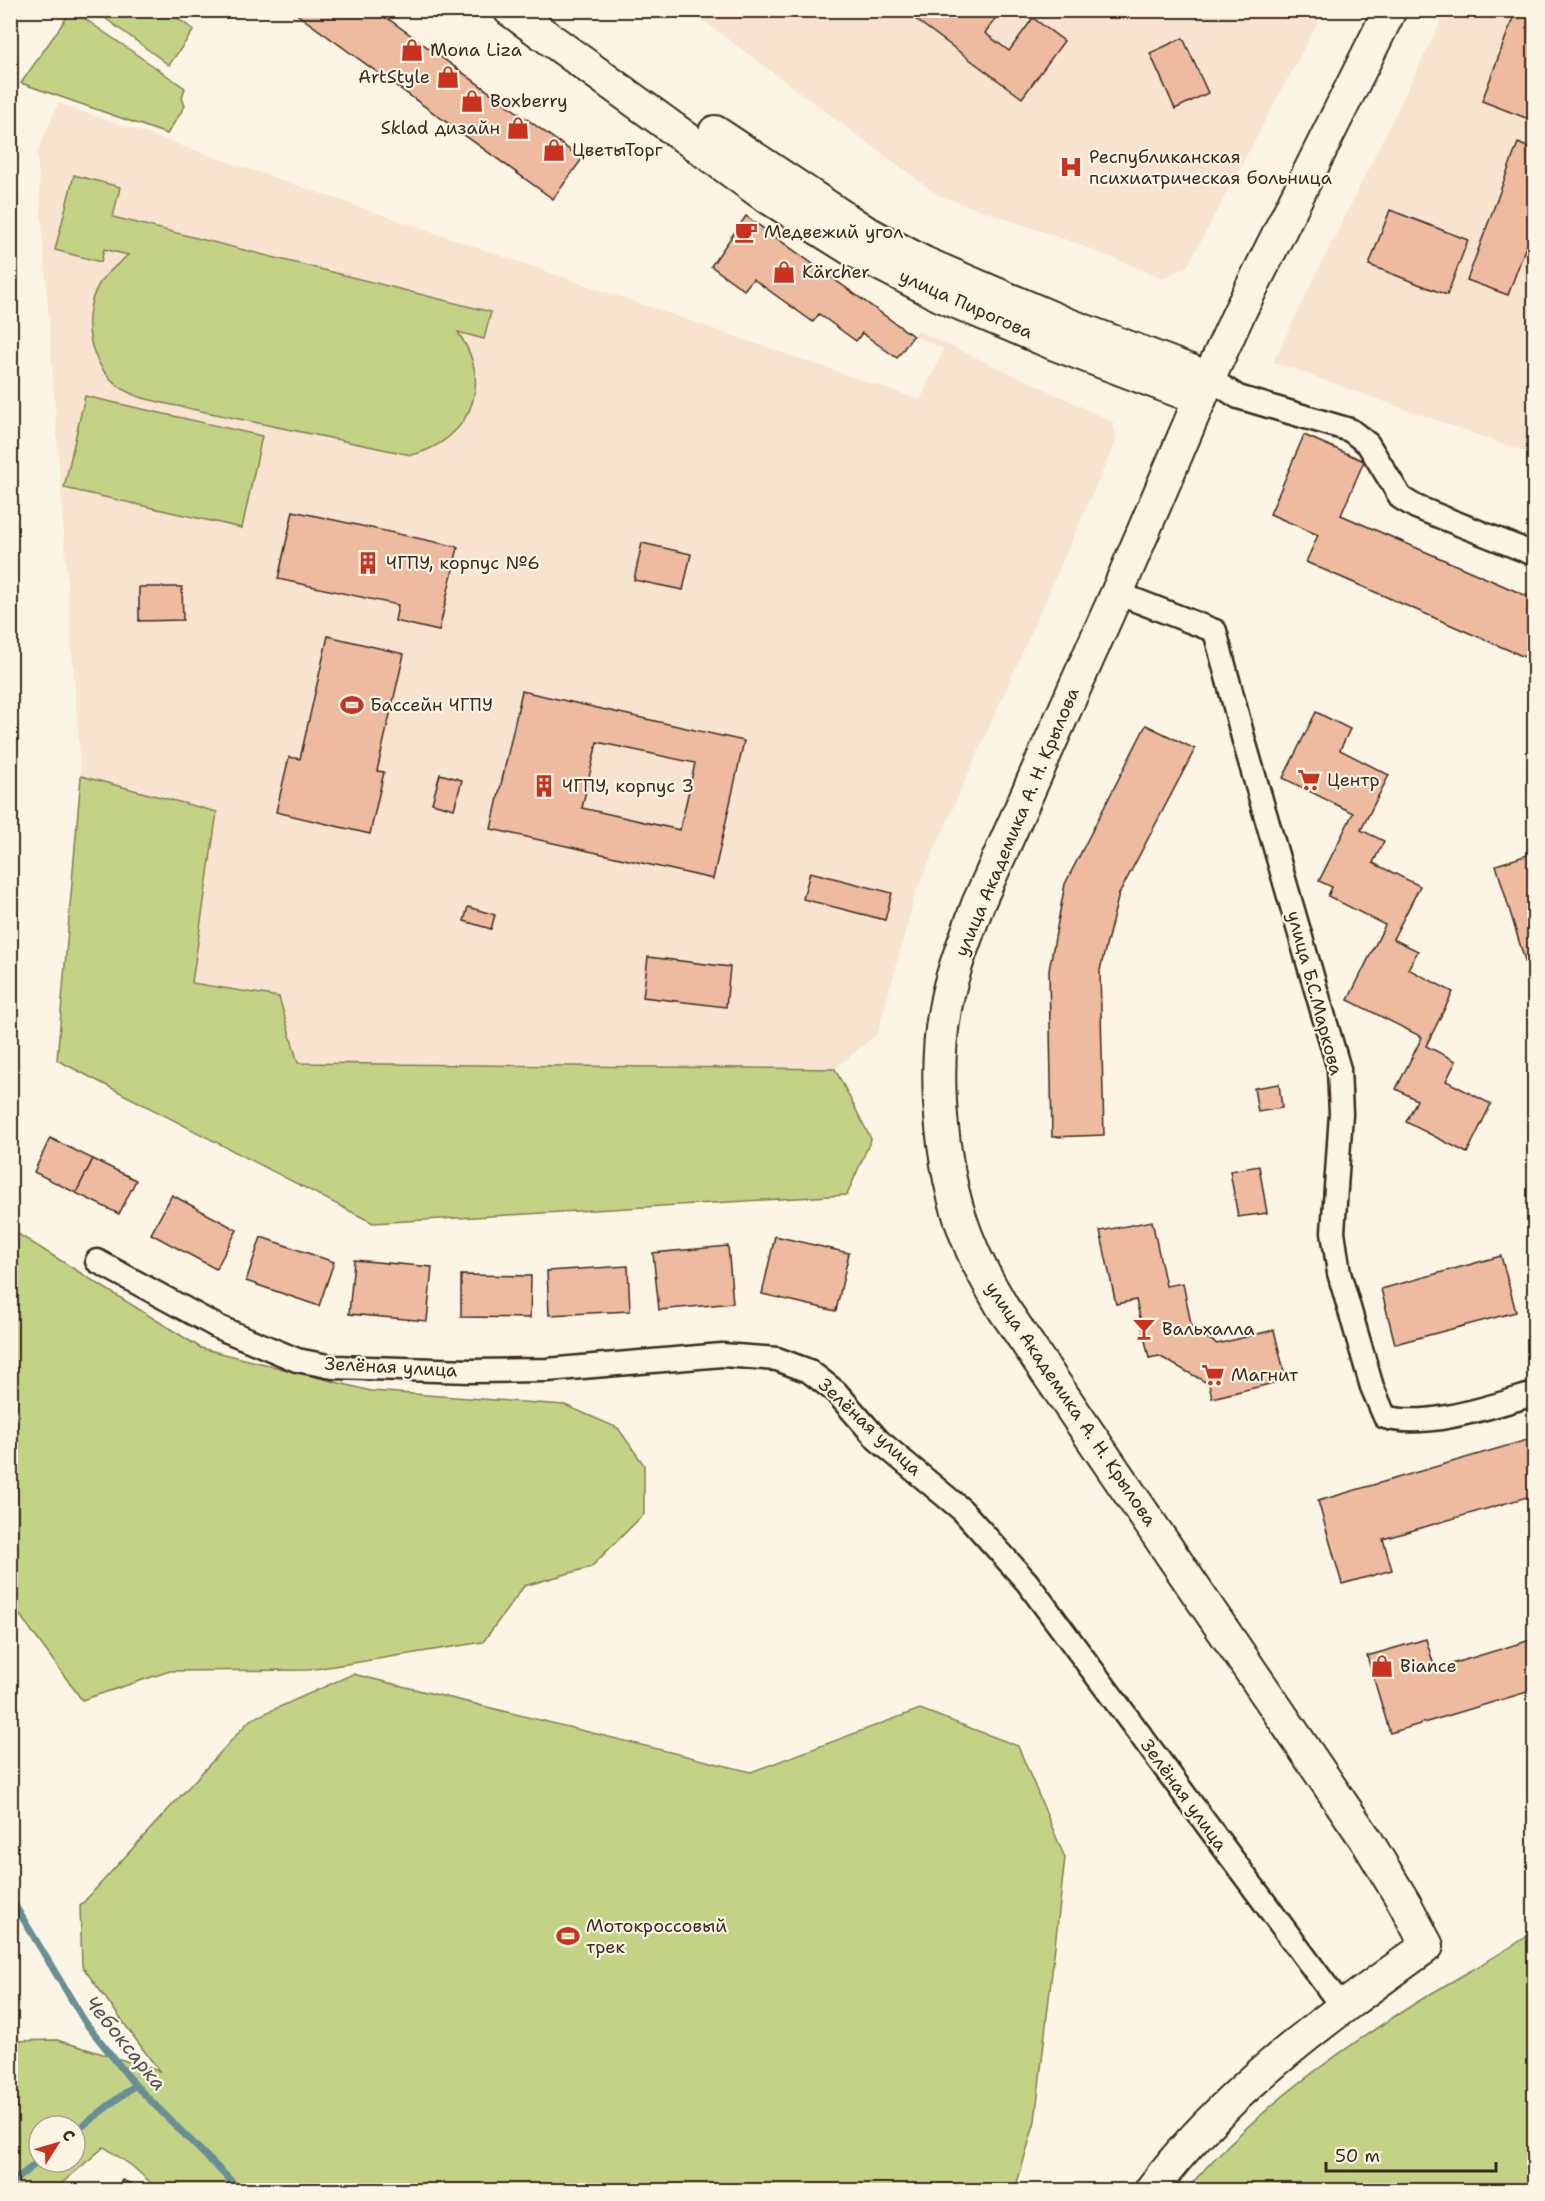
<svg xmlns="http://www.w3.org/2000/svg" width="1545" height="2201" viewBox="0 0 1545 2201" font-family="'Shantell Sans',sans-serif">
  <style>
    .built { fill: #f8e3d0 }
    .green { fill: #c4d286; stroke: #807e52; stroke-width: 1.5; fill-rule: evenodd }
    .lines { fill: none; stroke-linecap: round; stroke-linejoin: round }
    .stream { stroke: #678e96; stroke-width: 7 }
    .building { fill: #eebaa0; stroke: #3b2a1e; stroke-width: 1.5; fill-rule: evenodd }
    .street-casing { stroke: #3b2a1e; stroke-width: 27 }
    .secondary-casing { stroke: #3b2a1e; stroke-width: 36 }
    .street { stroke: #fcf5e5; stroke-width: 22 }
    .secondary { stroke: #fcf5e5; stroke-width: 32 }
    .labels { text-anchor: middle; stroke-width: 4.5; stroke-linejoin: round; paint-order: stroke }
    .poi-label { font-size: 18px; fill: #3b2a1e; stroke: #fcf5e5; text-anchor: start }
    .street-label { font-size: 18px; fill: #3b2a1e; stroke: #fcf5e5 }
    .water-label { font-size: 20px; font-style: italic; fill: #4e5450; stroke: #fcf5e5 }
  </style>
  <rect width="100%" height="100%" fill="#fcf5e5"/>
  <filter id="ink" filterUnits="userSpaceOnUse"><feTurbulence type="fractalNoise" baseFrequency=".0167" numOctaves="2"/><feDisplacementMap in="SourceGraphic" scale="12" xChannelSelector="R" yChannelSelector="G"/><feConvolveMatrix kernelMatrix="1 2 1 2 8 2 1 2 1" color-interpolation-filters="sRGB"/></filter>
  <g filter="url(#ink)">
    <g class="built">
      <polygon points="690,11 1324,11 1187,267 1163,278 1078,244 938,195"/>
      <polygon points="1446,11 1534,11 1534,455 1273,362"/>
      <polygon points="58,103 920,400 944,349 913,336 918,331 1041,387 1113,422 1117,439 916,892 878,1033 835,1069 298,1063 279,997 192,983 216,813 81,776 37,153"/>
    </g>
    <g class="green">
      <polygon points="72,10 185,88 182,98 185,106 167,134 21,83"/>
      <polygon points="100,11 167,11 194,30 169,65 98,13"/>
      <path d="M74,175L120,187L113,217L491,312L484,339L458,332C463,340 468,348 471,357C487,404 456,445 411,455L163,403C152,400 138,398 128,392C90,372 78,320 99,284C107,272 118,264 128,255L104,249L101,262L55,250Z"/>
      <polygon points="85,396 262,436 242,528 64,488"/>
      <polygon points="81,776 217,812 192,983 279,997 298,1063 835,1069 871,1139 847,1195 373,1223 57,1060"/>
      <polygon points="10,1229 201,1348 371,1391 565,1405 618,1428 644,1465 644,1514 591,1567 524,1586 483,1642 309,1670 170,1671 82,1700 11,1603"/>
      <path d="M353,1674L751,1772L920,1709L1018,1746L1065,1858L1035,2121L1015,2190H159L132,2166L104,2147L54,2190H11V2041L57,2040L159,2071L82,1966L80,1906L250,1720ZM39,2126H75V2162H39Z"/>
      <path d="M1534,1933V2190H1186C1249,2116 1329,2057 1411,2006C1450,1981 1491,1961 1529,1935Z"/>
    </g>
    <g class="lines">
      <g class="stream">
        <polyline points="10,1897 85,2022 135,2085 240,2190"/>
        <polyline points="75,2132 135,2085"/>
        <polyline points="10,2184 39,2161"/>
      </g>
    </g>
    <g class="building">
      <polygon points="291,10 376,10 582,159 553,199"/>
      <polygon points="903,10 983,10 995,19 985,33 1009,51 1033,18 1064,41 1022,98"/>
      <polygon points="1516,10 1534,10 1534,121 1482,101"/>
      <polygon points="1183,38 1208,93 1175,109 1150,53"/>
      <polygon points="1518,143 1534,150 1534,249 1526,246 1508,295 1467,280"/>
      <polygon points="1390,210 1468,240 1447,295 1369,265"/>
      <polygon points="746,216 913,336 897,358 862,333 856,341 819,314 813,322 753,279 744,290 711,266"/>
      <polygon points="1304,435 1364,461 1341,515 1534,599 1534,661 1306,562 1318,535 1270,514"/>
      <polygon points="293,511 458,547 439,631 395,621 398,605 278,579"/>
      <polygon points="642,543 691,554 683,590 634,580"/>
      <polygon points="139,587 182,587 183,620 139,621"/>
      <polygon points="328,636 404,654 377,771 384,772 370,834 276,812 289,757 300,759"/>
      <path d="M522,691L744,741L713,879L491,829ZM597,742L695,763L680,830L582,808Z"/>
      <polygon points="1316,712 1350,729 1340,750 1389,775 1361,830 1384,841 1373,863 1420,886 1393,939 1418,951 1408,969 1453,992 1426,1046 1456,1061 1446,1081 1491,1104 1467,1153 1406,1122 1417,1100 1396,1089 1422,1037 1348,1000 1385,925 1328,896 1332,887 1319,881 1353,813 1283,778"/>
      <polygon points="1146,725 1195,749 1119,894 1100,970 1104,1135 1052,1137 1049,970 1065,884"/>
      <polygon points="440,774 462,780 454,809 432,803"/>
      <polygon points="1534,853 1534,991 1496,865"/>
      <polygon points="810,872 892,893 885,920 803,899"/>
      <polygon points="468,907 495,915 491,929 464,921"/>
      <polygon points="648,957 730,967 726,1007 643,997"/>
      <polygon points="1279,1084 1282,1108 1258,1112 1254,1088"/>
      <polygon points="50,1138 93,1159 76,1193 34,1172"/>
      <polygon points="93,1159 136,1180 119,1214 76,1193"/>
      <polygon points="1259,1166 1267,1213 1238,1217 1230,1171"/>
      <polygon points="172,1195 237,1230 216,1269 151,1234"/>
      <polygon points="1152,1221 1166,1286 1183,1283 1192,1329 1217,1344 1274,1330 1286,1380 1212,1398 1209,1384 1159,1356 1149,1358 1136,1300 1116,1304 1100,1231"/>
      <polygon points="775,1236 849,1253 836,1311 762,1294"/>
      <polygon points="261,1237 334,1262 319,1306 246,1281"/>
      <polygon points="728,1246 733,1303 659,1310 653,1253"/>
      <polygon points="1501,1256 1516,1312 1395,1344 1381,1289"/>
      <polygon points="354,1260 432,1267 427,1321 349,1314"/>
      <polygon points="628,1266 630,1311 549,1315 547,1271"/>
      <polygon points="461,1275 531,1276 530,1318 461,1317"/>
      <polygon points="1534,1438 1534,1495 1383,1539 1392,1570 1342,1584 1318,1501"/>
      <polygon points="1426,1639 1435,1669 1534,1639 1534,1690 1390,1733 1367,1656"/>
      <polygon points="122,2180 141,2188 140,2190 117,2190"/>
    </g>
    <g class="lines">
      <g class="street-casing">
        <g id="street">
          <polyline points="1209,378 1238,397 1350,430 1368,444 1401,498 1416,507 1534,554"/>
          <path d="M1117,593L1215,631L1244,741L1339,1069L1341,1114L1333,1232L1339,1273L1372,1387L1385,1417C1426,1429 1493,1406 1534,1394"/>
          <polyline points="97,1261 218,1327 297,1360 333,1367 471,1371 547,1370 722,1355 777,1359 809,1371 836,1392 878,1440 962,1510 1027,1582 1342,2007"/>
        </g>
      </g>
      <g class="secondary-casing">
        <g id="secondary">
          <polyline points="510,10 763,194 851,249 940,295 1055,344 1200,399"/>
          <polyline points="715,132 864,231 924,263 1064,323 1209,378"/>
          <path d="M1151,2190C1225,2091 1327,2018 1427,1946L1405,1904L1367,1841L1003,1308C992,1288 979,1268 971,1247C942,1181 932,1079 945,1009C951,973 966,938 978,904L1117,593L1209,378L1239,313L1390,10"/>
        </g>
      </g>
      <use href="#street" class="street"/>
      <use href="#secondary" class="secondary"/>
    </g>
  </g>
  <defs>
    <g id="shop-bare" transform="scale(1.8)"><path d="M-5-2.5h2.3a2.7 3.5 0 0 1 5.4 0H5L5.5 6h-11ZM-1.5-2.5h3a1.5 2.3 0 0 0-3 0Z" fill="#c8321e" stroke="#fcf5e5" stroke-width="2.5" paint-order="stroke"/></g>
    <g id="hospital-bare" transform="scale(1.8)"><path d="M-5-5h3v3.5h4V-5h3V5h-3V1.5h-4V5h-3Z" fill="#c8321e" stroke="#fcf5e5" stroke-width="2.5" paint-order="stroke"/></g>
    <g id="cafe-bare" transform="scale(1.8)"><path d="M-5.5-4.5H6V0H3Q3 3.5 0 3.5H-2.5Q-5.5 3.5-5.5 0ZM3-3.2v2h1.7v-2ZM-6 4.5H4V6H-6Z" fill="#c8321e" stroke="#fcf5e5" stroke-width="2.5" paint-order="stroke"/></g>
    <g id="building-bare" transform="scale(1.8)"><path d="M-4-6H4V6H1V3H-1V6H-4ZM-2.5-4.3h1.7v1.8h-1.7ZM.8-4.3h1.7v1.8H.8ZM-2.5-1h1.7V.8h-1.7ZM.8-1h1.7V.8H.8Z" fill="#c8321e" stroke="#fcf5e5" stroke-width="2.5" paint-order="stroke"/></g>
    <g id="stadium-bare" transform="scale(1.8)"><path d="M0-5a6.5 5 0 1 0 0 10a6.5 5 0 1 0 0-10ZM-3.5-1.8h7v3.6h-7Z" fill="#c8321e" stroke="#fcf5e5" stroke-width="2.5" paint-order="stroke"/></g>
    <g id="supermarket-bare" transform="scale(1.8)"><path d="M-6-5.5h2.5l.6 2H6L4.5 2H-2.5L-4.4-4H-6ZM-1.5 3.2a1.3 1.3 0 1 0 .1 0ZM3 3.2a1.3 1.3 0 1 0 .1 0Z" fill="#c8321e" stroke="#fcf5e5" stroke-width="2.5" paint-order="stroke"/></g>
    <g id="bar-bare" transform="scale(1.8)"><path d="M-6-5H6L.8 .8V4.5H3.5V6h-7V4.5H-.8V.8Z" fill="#c8321e" stroke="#fcf5e5" stroke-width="2.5" paint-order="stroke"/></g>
  </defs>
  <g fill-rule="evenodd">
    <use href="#shop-bare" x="412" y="50"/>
    <use href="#shop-bare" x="448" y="77"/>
    <use href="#shop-bare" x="472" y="101"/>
    <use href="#shop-bare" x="518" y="128"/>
    <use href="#shop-bare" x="554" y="150"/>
    <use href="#hospital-bare" x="1071" y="167"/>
    <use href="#cafe-bare" x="746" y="232"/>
    <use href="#shop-bare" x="784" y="272"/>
    <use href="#building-bare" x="368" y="563"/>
    <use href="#stadium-bare" x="352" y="705"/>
    <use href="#supermarket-bare" x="1309" y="780"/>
    <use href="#building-bare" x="544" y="786"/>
    <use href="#bar-bare" x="1144" y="1329"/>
    <use href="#supermarket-bare" x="1213" y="1375"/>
    <use href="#shop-bare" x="1382" y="1666"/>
    <use href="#stadium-bare" x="568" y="1936"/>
  </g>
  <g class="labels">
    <g class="poi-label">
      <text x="430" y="56">Mona Liza</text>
      <text x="430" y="83" text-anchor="end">ArtStyle</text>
      <text x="490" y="107">Boxberry</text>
      <text x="500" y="134" text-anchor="end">Sklad дизайн</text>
      <text x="572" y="156">ЦветыТорг</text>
      <text x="1089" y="163">Республиканская<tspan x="1089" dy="21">психиатрическая больница</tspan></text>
      <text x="764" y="238">Медвежий угол</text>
      <text x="802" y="278">Kärcher</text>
      <text x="386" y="569">ЧГПУ, корпус №6</text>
      <text x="370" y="711">Бассейн ЧГПУ</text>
      <text x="1327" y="786">Центр</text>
      <text x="562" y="792">ЧГПУ, корпус 3</text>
      <text x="1162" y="1335">Вальхалла</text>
      <text x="1231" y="1381">Магнит</text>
      <text x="1400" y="1672">Biance</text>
      <text x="586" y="1932">Мотокроссовый<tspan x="586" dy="21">трек</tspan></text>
    </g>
    <g class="street-label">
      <text transform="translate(966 304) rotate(24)" y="6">улица Пирогова</text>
      <text transform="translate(1017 822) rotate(-67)" y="6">улица Академика А. Н. Крылова</text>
      <text transform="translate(1315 993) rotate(75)" y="6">улица Б.С.Маркова</text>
      <text transform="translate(391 1367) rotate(3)" y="6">Зелёная улица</text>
      <text transform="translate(1071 1404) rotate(56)" y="6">улица Академика А. Н. Крылова</text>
      <text transform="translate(870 1427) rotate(43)" y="6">Зелёная улица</text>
      <text transform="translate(1184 1795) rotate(54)" y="6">Зелёная улица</text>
    </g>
    <g class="water-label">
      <text transform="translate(126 2043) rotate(51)" y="7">Чебоксарка</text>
    </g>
  </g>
  <rect width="1545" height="2201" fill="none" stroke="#fcf5e5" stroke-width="36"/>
  <rect x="18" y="18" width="1509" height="2165" fill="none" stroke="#3b2a1e" stroke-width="2" filter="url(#ink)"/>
  <g transform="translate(57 2144) rotate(53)"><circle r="28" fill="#fcf5e5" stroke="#afa495" stroke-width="1.5"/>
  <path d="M0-4.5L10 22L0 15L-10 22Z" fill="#c8321e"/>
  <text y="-9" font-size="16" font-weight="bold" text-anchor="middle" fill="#3b2a1e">С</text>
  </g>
  <path d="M1326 2162v9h170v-9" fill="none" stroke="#3b2a1e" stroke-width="3"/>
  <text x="1335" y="2162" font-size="18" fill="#3b2a1e" stroke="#fcf5e5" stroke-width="4.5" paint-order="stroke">50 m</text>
</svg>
